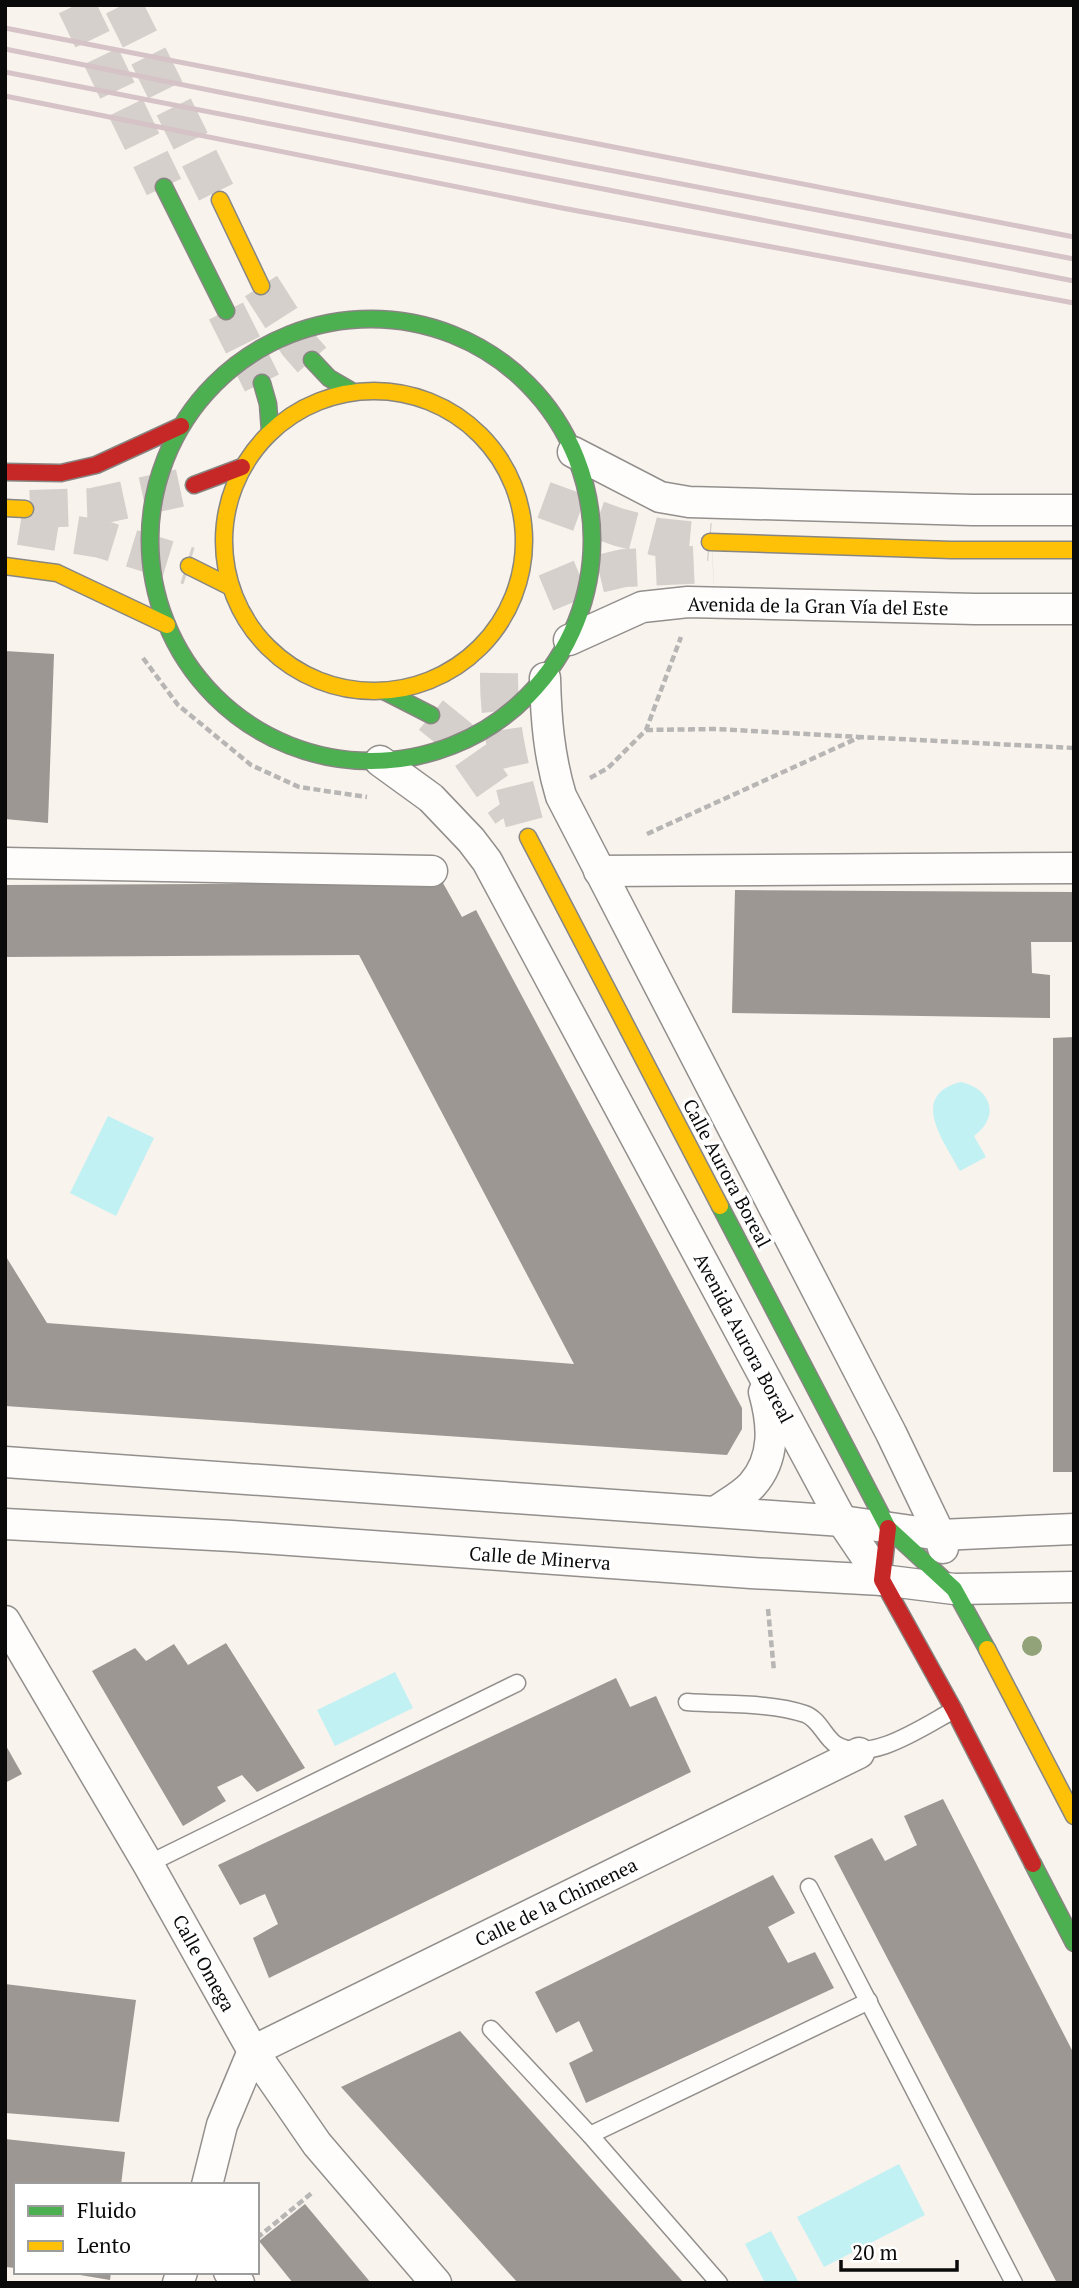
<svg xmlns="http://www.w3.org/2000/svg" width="1079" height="2288" viewBox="0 0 1079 2288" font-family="'PT Serif',serif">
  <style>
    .water { fill: #c2f1f4 }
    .building { fill: #9c9793 }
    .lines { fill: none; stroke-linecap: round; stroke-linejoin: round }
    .secondary-tunnel { stroke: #d5d0cb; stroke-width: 38; stroke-dasharray: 38 19; stroke-linecap: butt }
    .lane-casing { stroke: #928f8c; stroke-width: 19 }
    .street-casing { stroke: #928f8c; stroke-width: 33 }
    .fast-casing { stroke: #888683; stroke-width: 19 }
    .slow-casing { stroke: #888683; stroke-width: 19 }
    .jam-casing { stroke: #888683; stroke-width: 19 }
    .path { stroke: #b7b6b5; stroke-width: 4.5; stroke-dasharray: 7 3.5; stroke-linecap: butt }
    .lane { stroke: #fefdfc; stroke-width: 16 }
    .street { stroke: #fefdfc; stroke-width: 30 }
    .fast { stroke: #4caf50; stroke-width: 16 }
    .slow { stroke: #ffc107; stroke-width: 16 }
    .jam { stroke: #c62828; stroke-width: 16 }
    .rail { stroke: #d6c3c8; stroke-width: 5 }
    .tree { fill: #92a379 }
    .labels { text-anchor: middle; stroke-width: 7; stroke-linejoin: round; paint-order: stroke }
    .street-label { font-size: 19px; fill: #0a0a0a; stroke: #fff }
  </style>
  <rect width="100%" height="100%" fill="#f9f3ed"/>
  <g class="water">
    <path d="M961,1082C991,1089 1001,1116 974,1136L986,1157L960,1171C944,1141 908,1095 961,1082Z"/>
    <polygon points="108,1116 154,1138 116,1216 70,1193"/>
    <polygon points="395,1672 413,1708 335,1746 317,1710"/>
    <polygon points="899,2164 925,2215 824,2267 797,2217"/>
    <polygon points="771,2231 798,2281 794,2283 765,2283 745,2244"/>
  </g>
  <g class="building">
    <polygon points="5,651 54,654 48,823 5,819"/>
    <polygon points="443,883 462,917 476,910 742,1408 742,1429 727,1455 5,1406 5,1255 47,1323 574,1364 359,955 5,957 5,885"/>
    <polygon points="735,890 1074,892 1074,942 1031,942 1032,973 1050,975 1050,1018 732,1013"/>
    <polygon points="1074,1037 1074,1472 1053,1472 1053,1038"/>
    <polygon points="226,1643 305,1768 257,1792 242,1775 217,1787 226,1801 183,1826 92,1671 135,1648 146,1661 174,1644 188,1665"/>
    <polygon points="616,1678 630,1707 656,1696 691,1772 269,1978 253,1938 278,1924 265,1894 240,1905 218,1865"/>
    <polygon points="5,1744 22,1774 5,1783"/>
    <polygon points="943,1799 1074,2054 1074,2283 1057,2283 834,1856 872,1838 885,1861 917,1845 904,1816"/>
    <polygon points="773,1875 795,1913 768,1927 788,1963 815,1952 834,1988 586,2103 569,2063 593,2051 579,2021 556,2033 535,1992"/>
    <polygon points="5,1984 136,2000 119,2122 5,2113"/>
    <polygon points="460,2031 684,2283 518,2283 341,2087"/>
    <polygon points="5,2139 125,2152 121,2185 16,2185 16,2268 5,2267"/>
    <polygon points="305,2204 371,2283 293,2283 259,2241"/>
    <polygon points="62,2272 111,2272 110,2280"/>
  </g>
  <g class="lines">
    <g class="secondary-tunnel">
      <polyline points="76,5 164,187"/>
      <polyline points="123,5 220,200"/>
      <polyline points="261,286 298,344 312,360"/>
      <polyline points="226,311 262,383"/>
      <polyline points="544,500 618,527 657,537 710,542"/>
      <polyline points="30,509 92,507 194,485"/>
      <polyline points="20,526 101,539 189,566"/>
      <polyline points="546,593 582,578 624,568 713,564"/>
      <path d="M499,673C498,730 514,783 528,837"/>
      <polyline points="431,715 458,737 511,813"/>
    </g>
    <g class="lane-casing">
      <g id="lane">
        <path d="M687,1702C725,1705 769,1702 805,1714C819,1719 824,1736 835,1744C868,1766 924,1726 954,1710"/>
        <polyline points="148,1864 517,1683"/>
        <polyline points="809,1887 1014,2283"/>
        <polyline points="491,2029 590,2135 719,2283"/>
        <polyline points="590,2135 869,2001"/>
      </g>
    </g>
    <g class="street-casing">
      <g id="street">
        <polyline points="573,452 660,497 689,502 972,510 1074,510"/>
        <polyline points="569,640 642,607 688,602 975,609 1074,609"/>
        <path d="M545,678C546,719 549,756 561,796L891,1433L940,1535L943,1548"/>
        <polyline points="380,761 431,798 471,840 487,861 842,1521 882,1580"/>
        <polyline points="5,863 432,871"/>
        <polyline points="599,871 1074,868"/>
        <polyline points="5,1462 842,1521 940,1535 1074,1529"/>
        <path d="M717,1511C728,1503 743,1495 752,1485C776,1458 773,1424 764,1392"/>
        <polyline points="5,1524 232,1536 751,1573 882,1580 954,1589 1074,1587"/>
        <polyline points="5,1621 148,1864 253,2051 317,2144 436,2283"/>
        <polyline points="253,2051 859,1753"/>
        <polyline points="207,2185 222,2125 253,2051"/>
        <polyline points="229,2272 239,2283"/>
        <polyline points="178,2283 182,2272"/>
      </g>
    </g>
    <g class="fast-casing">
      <g id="fast">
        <polyline points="164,187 226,311"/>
        <circle cx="371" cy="540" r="221"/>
        <polyline points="312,360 329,378 353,392"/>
        <polyline points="262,383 268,404 270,431"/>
        <polyline points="384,691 431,715"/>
        <polyline points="720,1206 888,1528 954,1589 987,1649"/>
        <polyline points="1033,1864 1074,1943"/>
      </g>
    </g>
    <g class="slow-casing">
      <g id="slow">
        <polyline points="220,200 261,286"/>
        <circle cx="374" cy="541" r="150"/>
        <polyline points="5,508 25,509"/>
        <polyline points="710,542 951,550 1074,550"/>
        <polyline points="5,566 57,573 167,625"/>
        <polyline points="189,566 231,587"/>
        <polyline points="528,837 720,1206"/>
        <polyline points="987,1649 1074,1816"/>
      </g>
    </g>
    <g class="jam-casing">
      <g id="jam">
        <polyline points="5,472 61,473 96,465 181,426"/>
        <polyline points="194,485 242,467"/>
        <polyline points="888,1528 882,1580 954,1710 1033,1864"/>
      </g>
    </g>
    <g class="path">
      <polyline points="143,658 178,705 251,765 299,787 367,797"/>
      <polyline points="646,730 717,729 859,737"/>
      <polyline points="590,778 608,768 646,730 681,637"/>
      <polyline points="647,834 860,737 1074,748"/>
      <polyline points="768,1609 774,1671"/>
      <polyline points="257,2238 313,2192"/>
    </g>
    <use href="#lane" class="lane"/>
    <use href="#street" class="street"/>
    <use href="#fast" class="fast"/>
    <use href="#slow" class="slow"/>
    <use href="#jam" class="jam"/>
    <g class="rail">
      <polyline points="5,28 1074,237"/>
      <polyline points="5,49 572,163 1074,259"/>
      <polyline points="5,72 1074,281"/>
      <polyline points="5,96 562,208 1074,303"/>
    </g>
  </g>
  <circle class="tree" cx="1032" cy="1646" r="10"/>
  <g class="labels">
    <g class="street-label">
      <text transform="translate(818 606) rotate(1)" y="7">Avenida de la Gran Vía del Este</text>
      <text transform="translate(727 1173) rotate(62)" y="7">Calle Aurora Boreal</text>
      <text transform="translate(744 1338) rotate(62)" y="7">Avenida Aurora Boreal</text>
      <text transform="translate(540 1558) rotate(4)" y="7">Calle de Minerva</text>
      <text transform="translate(556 1902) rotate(-26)" y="7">Calle de la Chimenea</text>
      <text transform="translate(204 1963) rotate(61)" y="7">Calle Omega</text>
    </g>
  </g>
  <rect width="1079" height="2288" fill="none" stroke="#0a0a0a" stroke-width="14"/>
  <rect x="14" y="2183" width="245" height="91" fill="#ffffff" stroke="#9d9d9d" stroke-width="2"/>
  <rect x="28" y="2206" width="35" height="10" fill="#4caf50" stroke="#9d9d9d" stroke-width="2"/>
  <text x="77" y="2218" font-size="21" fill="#0a0a0a">Fluido</text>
  <rect x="28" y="2241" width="35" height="10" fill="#ffc107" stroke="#9d9d9d" stroke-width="2"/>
  <text x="77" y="2253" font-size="21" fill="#0a0a0a">Lento</text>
  <path d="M841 2260v10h116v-10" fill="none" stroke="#0a0a0a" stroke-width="3.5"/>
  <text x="852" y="2260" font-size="21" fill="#0a0a0a" stroke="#ffffff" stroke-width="5" paint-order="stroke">20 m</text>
</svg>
